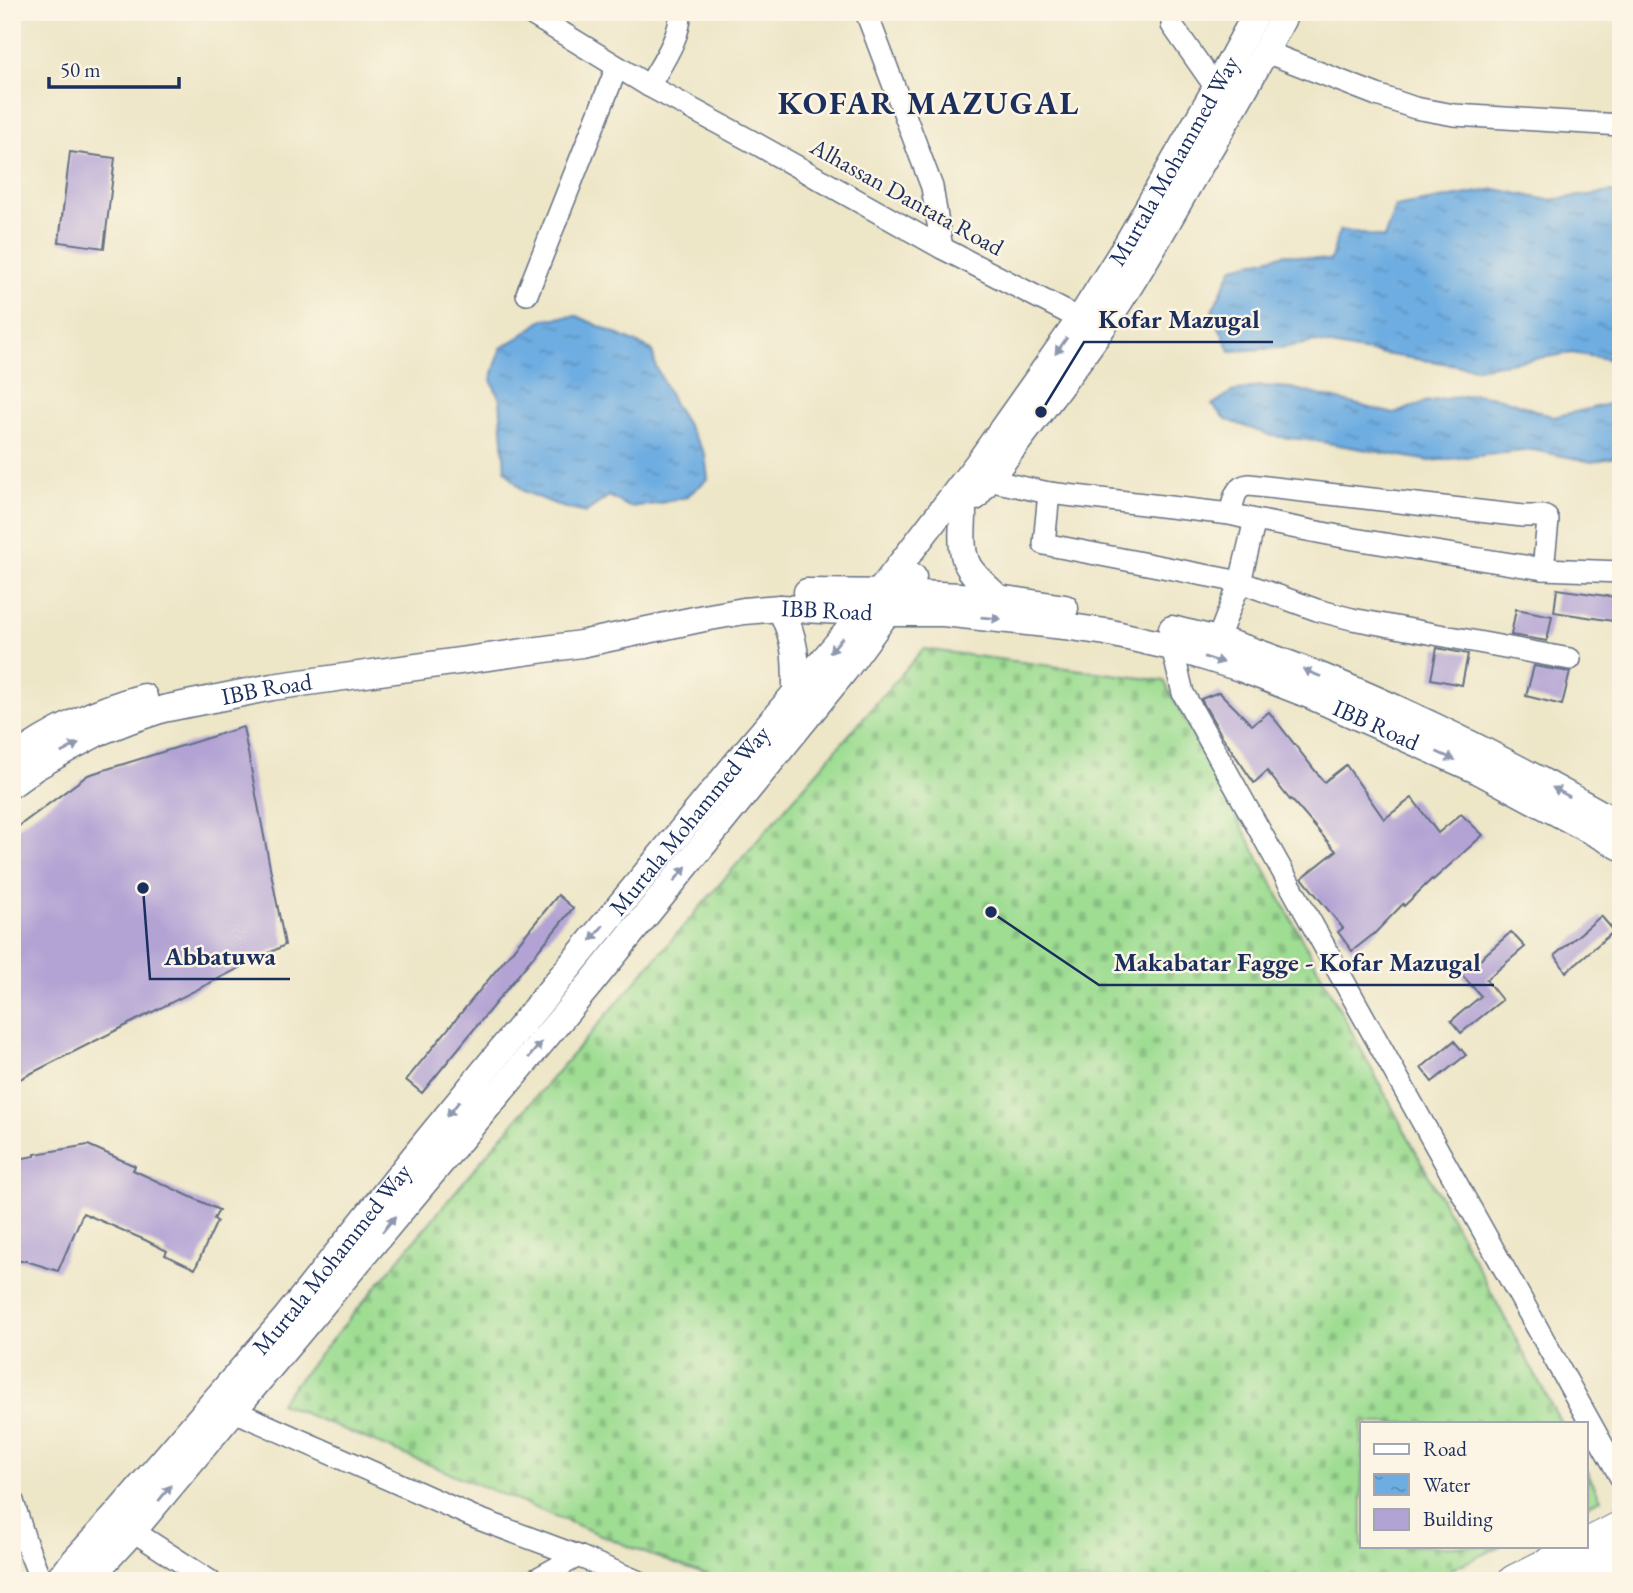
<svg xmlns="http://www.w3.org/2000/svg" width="1633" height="1593" viewBox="0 0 1633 1593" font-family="'EB Garamond',serif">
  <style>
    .cemetery { fill: url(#cemetery-stones); stroke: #5d8678; stroke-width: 2 }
    .water { fill: url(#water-ripples); stroke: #446ea0; stroke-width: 2 }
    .building { fill: #b2a3d4 }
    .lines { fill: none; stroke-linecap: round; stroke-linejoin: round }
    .minor-casing { stroke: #646f83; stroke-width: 24 }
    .major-casing { stroke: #646f83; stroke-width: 29 }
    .highway-casing { stroke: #646f83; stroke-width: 34 }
    .minor { stroke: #fff; stroke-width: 21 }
    .major { stroke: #fff; stroke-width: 26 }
    .highway { stroke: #fff; stroke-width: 32 }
    .oneway { fill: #8d97ae }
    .labels { text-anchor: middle; stroke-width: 5; stroke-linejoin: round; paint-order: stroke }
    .street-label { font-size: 24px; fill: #1b2f5e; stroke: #fcf5e5 }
    .district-label { font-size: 32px; font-weight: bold; letter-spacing: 2px; fill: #1b2f5e; stroke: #fcf5e5 }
    .leader { fill: none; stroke: #1b2f5e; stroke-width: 2.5 }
    .callout-dot { fill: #1b2f5e; stroke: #fcf5e5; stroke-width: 2.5 }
    .callout-label { font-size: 26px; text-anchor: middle; font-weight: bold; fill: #1b2f5e; stroke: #fcf5e5; stroke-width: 5; stroke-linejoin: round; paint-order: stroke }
  </style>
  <defs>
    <pattern id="cemetery-stones" width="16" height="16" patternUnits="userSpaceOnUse" patternTransform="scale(1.75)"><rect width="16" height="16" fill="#9fdd93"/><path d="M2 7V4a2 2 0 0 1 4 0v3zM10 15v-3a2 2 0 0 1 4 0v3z" fill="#88be81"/></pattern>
    <pattern id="water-ripples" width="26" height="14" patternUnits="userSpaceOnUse" patternTransform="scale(1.75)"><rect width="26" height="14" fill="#6eade1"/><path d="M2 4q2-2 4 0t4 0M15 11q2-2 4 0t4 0" fill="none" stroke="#5a8dba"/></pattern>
  </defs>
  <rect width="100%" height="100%" fill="#fcf5e5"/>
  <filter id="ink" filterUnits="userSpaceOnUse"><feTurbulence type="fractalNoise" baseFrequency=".0143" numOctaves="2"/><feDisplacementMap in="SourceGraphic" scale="14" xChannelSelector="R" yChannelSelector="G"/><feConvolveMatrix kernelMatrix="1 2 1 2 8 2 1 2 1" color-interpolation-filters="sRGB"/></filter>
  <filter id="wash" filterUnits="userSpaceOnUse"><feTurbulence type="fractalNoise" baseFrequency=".00686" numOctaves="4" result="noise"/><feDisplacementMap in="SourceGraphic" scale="28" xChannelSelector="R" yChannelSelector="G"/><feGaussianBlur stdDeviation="1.57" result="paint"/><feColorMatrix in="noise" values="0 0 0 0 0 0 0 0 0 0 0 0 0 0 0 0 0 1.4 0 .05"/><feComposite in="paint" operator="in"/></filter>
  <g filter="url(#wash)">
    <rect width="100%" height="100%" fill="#ede6c7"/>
    <g class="cemetery">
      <polygon points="923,649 1164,681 1561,1423 1362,1423 1362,1546 1501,1546 1426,1581 723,1581 645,1553 279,1403 496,1143"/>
      <polygon points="1586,1470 1601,1499 1586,1506"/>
    </g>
    <g class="water">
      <polygon points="1496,189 1548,200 1621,191 1621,361 1572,353 1476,368 1357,350 1316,342 1280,348 1230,351 1212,311 1233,267 1286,254 1330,261 1340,230 1384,238 1395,207"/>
      <polygon points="577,316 652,350 656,367 674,404 705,454 708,479 686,497 656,504 629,507 609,496 585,513 562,507 523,491 505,470 500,399 491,380 501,348 521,336 544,319"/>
      <polygon points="1261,386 1291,388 1394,414 1425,402 1475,394 1501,398 1554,417 1621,401 1621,456 1592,462 1533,450 1430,461 1316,441 1272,436 1227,420 1212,405 1232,392"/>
    </g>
    <g id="blocks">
      <g class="building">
        <polygon points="70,152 115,158 104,248 59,242"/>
        <polygon points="1557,589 1621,598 1620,622 1554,612"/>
        <polygon points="1516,609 1552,616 1547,641 1511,635"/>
        <polygon points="1437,648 1468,654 1462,685 1431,679"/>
        <polygon points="1534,666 1570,672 1562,705 1526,696"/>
        <polygon points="1219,692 1252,725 1269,712 1324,782 1346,765 1384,819 1412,798 1438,833 1461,814 1483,835 1433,880 1432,879 1404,906 1403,904 1375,933 1352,951 1338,932 1343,928 1302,878 1336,851 1291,799 1290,800 1267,771 1254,783 1222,736 1201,699"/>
        <polygon points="243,727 285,945 12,1083 12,831 88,775"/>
        <polygon points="558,895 573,908 422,1093 406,1080"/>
        <polygon points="1601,916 1614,931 1566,972 1555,955"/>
        <polygon points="1511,932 1525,947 1486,980 1502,1000 1461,1033 1451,1021 1481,996 1462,975"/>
        <polygon points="1454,1041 1466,1055 1432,1082 1421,1068"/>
        <polygon points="88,1145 135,1166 133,1170 219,1210 214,1219 217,1221 195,1269 165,1255 167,1251 145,1240 83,1213 58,1271 26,1261 12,1261 12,1160 35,1156 35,1154"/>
      </g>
    </g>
  </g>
  <g filter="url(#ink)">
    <use href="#blocks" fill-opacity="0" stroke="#646f83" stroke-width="2"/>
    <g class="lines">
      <g class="minor-casing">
        <g id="minor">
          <polyline points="528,12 649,86 755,143 942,248 1080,319 1091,327"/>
          <polyline points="866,12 932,187 942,248"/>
          <polyline points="1172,12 1172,25 1216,88"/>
          <polyline points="1266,52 1377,95 1415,108 1454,115 1621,125"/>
          <path d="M649,86C660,66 682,35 680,12"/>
          <polyline points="527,294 617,67"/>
          <polyline points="988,480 1049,493 1230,514 1255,520 1354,539 1543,569 1621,572"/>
          <polyline points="1049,493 1044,544 1240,582 1317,610 1352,619 1570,659"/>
          <path d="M1230,514C1234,501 1234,486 1249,485L1523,516H1543L1547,518L1548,521L1543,569"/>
          <polyline points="1217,641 1240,582 1255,520"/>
          <polyline points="1172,647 1183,693 1621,1478"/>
          <polyline points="232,1410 476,1518 578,1556 637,1581"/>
          <polyline points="12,1498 26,1543 41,1581"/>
          <polyline points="133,1531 210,1581"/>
          <polyline points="533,1581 578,1556"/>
        </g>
      </g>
      <g class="major-casing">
        <g id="major">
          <path d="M975,497C1017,443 1058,390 1097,335C1131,287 1160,235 1189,184C1222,128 1256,71 1286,12"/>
          <path d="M963,512C963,530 959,553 970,569C977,579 989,589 998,598"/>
          <polyline points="807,592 901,593 998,598 1065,608"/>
          <path d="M780,608C796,639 796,658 796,692"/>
          <path d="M1172,629C1196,635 1221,640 1244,648C1375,692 1501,757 1621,825"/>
          <path d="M12,760C50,732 98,709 144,697"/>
          <path id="s1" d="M12,784L34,768L71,747L97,733L130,720L163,709L272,687L581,644L704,618L744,611L780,608L887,613H943L1064,626L1106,632L1172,647L1240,668L1309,695L1479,771L1621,847"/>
          <path id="s2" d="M56,1581L118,1513L285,1319L425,1143L753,743L864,612L979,462L1080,319L1127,244L1216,88L1257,12"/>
          <polyline points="87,1581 133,1531 591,983 845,670 913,577"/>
        </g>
      </g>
      <g class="highway-casing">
        <g id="highway">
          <polyline points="1586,1545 1621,1527"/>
          <polyline points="1514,1581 1584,1546"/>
          <polyline points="1573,1581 1621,1557"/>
        </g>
      </g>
      <use href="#minor" class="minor"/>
      <use href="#major" class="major"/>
      <use href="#highway" class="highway"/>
    </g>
    <defs><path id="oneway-solid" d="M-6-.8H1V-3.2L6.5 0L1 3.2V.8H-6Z" transform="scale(1.75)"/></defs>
    <g class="oneway">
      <use href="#oneway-solid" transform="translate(1061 346) rotate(125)"/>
      <use href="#oneway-solid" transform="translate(991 618) rotate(5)"/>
      <use href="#oneway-solid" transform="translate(836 645) rotate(131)"/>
      <use href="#oneway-solid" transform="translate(1214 660) rotate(17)"/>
      <use href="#oneway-solid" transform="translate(1312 673) rotate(-158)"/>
      <use href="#oneway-solid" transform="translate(70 748) rotate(-29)"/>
      <use href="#oneway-solid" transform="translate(1446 756) rotate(24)"/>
      <use href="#oneway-solid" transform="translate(1561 792) rotate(-152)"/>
      <use href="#oneway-solid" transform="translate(680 874) rotate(-51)"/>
      <use href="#oneway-solid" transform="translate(597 933) rotate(129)"/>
      <use href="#oneway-solid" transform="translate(535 1050) rotate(-50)"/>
      <use href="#oneway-solid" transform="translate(453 1109) rotate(129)"/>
      <use href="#oneway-solid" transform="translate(389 1224) rotate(-50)"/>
      <use href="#oneway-solid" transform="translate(165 1493) rotate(-51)"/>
    </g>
  </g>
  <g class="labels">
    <g class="street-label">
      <text dy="8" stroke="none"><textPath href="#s2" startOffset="1810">Murtala Mohammed Way</textPath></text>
      <text transform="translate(907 197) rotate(29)" y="8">Alhassan Dantata Road</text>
      <text dy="8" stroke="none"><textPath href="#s1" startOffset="842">IBB Road</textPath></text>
      <text dy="8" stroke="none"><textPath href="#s1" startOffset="275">IBB Road</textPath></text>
      <text dy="8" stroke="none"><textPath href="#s1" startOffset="1409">IBB Road</textPath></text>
      <text dy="8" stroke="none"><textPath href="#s2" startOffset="990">Murtala Mohammed Way</textPath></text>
      <text dy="8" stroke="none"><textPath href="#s2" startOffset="424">Murtala Mohammed Way</textPath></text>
    </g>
    <g class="district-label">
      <text x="929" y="114">KOFAR MAZUGAL</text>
    </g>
  </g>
  <path class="leader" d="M1041 412L1084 342H1273M143 888L150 979H290M991 912L1099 985H1494"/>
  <g class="callout-dot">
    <circle cx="1041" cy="412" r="7"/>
    <circle cx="143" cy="888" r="7"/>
    <circle cx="991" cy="912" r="7"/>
  </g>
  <g class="callout-label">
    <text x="1179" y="328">Kofar Mazugal</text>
    <text x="220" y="965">Abbatuwa</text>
    <text x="1297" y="971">Makabatar Fagge - Kofar Mazugal</text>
  </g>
  <rect width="1633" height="1593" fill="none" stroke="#fcf5e5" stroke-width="42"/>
  <rect x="1360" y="1422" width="228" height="126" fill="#fcf5e5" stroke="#a2a6af" stroke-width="2"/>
  <rect x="1374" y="1444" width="35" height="10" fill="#ffffff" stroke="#a2a6af" stroke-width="2"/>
  <text x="1423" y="1456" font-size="21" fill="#1b2f5e">Road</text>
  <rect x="1374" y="1474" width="35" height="21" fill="url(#water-ripples)" stroke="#a2a6af" stroke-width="2"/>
  <text x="1423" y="1492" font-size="21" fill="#1b2f5e">Water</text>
  <rect x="1374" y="1509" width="35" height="21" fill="#b2a3d4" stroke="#a2a6af" stroke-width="2"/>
  <text x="1423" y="1526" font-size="21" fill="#1b2f5e">Building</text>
  <path d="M49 77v10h130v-10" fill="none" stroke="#1b2f5e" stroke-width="3.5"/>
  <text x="60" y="77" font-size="21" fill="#1b2f5e" stroke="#fcf5e5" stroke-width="5" paint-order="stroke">50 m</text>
</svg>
